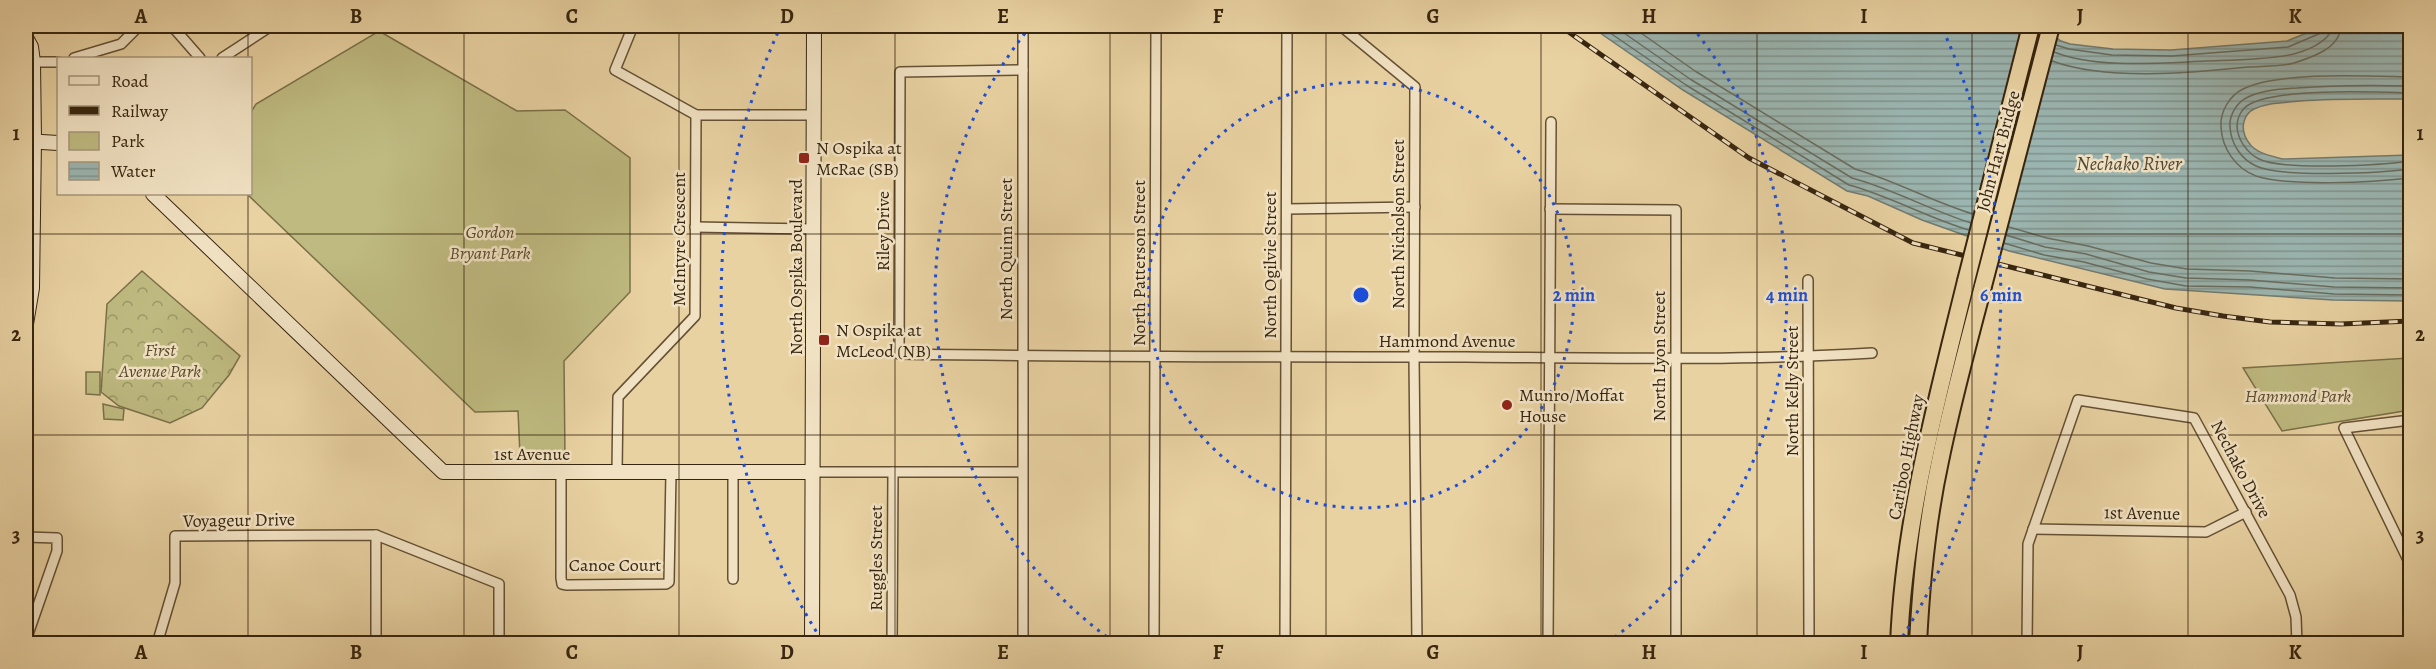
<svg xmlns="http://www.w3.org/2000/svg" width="2436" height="669" viewBox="0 0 2436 669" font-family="Alegreya,serif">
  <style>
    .forest { fill: url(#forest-crowns); stroke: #7a7048; stroke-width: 1.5 }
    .park { fill: #beba80; stroke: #7a7048; stroke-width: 1.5 }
    .water { fill: url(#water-rules); stroke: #737b70; stroke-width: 1.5 }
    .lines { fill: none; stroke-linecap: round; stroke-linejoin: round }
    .shore { stroke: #696d60; stroke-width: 1.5 }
    .street-casing { stroke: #645034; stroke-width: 12 }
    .secondary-casing { stroke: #372510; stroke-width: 16 }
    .highway-casing { stroke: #372510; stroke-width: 20 }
    .street { stroke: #f1e2c3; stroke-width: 9 }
    .secondary { stroke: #f1e2c3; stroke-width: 14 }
    .highway { stroke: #e9d2a2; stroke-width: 16 }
    .rail-casing { stroke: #372510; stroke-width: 5 }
    .rail { stroke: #f1e2c3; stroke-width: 3; stroke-dasharray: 9; stroke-linecap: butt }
    .highway-bridge-casing { stroke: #372510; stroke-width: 20; stroke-linecap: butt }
    .highway-bridge { stroke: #e9d2a2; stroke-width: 16 }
    .grid { fill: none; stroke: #372510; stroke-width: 1.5; stroke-opacity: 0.55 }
    .ring { fill: none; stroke: #1d4ed8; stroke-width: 3; stroke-dasharray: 3 6 }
    .poi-dot { fill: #8f2418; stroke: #f1e2c3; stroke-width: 2 }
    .labels { text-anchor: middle; stroke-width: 5; stroke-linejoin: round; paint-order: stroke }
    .poi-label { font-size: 18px; fill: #372510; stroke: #f1e2c3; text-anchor: start }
    .street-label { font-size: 18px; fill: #372510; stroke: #f1e2c3 }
    .park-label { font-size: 18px; font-style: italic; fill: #594a2c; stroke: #f1e2c3 }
    .water-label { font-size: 20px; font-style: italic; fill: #504938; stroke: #f1e2c3 }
    .centre { fill: #1d4ed8; stroke: #f1e2c3; stroke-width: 3 }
    .ring-label { font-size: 18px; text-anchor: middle; font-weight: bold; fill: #1d4ed8; stroke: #f1e2c3; stroke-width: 5; stroke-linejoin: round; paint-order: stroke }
    .neatline { fill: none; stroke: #372510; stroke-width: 2 }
    .grid-label { font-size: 20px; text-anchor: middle; font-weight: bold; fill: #372510 }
  </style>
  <defs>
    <pattern id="forest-crowns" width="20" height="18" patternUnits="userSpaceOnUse" patternTransform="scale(1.5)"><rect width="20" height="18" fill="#beba80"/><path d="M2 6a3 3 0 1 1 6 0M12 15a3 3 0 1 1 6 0" fill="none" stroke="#9b9767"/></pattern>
    <pattern id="water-rules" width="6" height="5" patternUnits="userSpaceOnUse" patternTransform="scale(1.5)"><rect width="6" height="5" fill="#9bb5b0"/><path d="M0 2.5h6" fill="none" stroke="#7f938e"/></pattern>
  </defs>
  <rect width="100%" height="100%" fill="#e9d2a2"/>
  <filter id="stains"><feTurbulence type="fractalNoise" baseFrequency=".00333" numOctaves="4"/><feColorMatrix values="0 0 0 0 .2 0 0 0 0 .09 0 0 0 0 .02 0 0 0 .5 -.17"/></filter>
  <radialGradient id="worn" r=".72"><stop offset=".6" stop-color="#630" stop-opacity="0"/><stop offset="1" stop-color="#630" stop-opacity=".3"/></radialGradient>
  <polygon class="forest" points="142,271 240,356 229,375 202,408 170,423 119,406 101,392 107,304"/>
  <g class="park">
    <polygon points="379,31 517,111 565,110 630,158 630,292 564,361 565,457 520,455 518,411 475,412 247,194 250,194 251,112 256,104"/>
    <polygon points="2409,358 2410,410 2282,431 2243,368"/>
    <polygon points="86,372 100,372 100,395 86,394"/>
    <polygon points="103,404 124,409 123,420 104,419"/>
  </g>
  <path class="water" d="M1590,26H2040L2061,41L2070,44L2113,49L2171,50L2287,41L2324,26H2410V99C2373,99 2337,98 2300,101C2284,103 2269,102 2254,109C2244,114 2241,126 2245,136C2252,153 2267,155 2283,159L2410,155V301L2333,300L2165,289L2009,251L1922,220L1868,196L1847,191L1683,90Z"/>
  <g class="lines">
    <g class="shore">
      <path d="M1600,26L1686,85L1849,185C1890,196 1928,218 1969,230"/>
      <path d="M1614,26L1690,79L1852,178C1893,189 1930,210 1971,223"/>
      <path d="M1631,26L1695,71L1855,169C1896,181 1933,202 1973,214"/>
      <polyline points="2056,45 2069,49 2112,55 2172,56 2288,47 2321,33 2324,26"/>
      <path d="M2054,52C2097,69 2160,63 2206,61C2233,60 2262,60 2289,55C2304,52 2331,42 2332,26"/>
      <path d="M2052,61C2107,81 2190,73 2248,67C2263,66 2280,67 2294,63C2313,57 2340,48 2341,26"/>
      <path d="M2410,77C2368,76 2280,71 2243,89C2229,96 2220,112 2221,127C2222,148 2235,168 2256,176C2288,187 2375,182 2410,178"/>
      <path d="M2410,86C2372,85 2334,85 2297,88C2280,89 2263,90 2248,97C2237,102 2229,115 2230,127C2231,144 2241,159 2256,166C2281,178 2380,173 2410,169"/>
      <path d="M2410,93C2375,92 2280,88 2250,104C2242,108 2237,117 2237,127C2238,140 2247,153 2259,159C2283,171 2382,165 2410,161"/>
      <polyline points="2009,227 2047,238 2088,246 2151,263 2187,269 2250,271 2335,278 2410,279"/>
      <polyline points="2006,235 2045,247 2086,254 2149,272 2186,278 2250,280 2334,287 2410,288"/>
      <polyline points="2004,243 2044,255 2084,262 2147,279 2186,286 2250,287 2334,294 2410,295"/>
    </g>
    <g class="street-casing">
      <g id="street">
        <polyline points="172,26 200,58"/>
        <polyline points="633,26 615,70 696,115 814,115"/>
        <polyline points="1023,26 1023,644"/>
        <polyline points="1341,26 1415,87 1414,357 1417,644"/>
        <polyline points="74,58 121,44 139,26"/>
        <polyline points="222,58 271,26"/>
        <polyline points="33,62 58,62"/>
        <path d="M1023,70L900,72L899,354C1088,357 1277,357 1466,357C1601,358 1737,361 1872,353"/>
        <polyline points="1287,209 1415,207"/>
        <polyline points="1550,209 1676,210 1676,644"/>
        <polyline points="695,227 814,229"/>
        <polyline points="1808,280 1809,644"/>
        <polyline points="2410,420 2344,428 2410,564"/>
        <polyline points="561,472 561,578 562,584 567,585 666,584 669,582 671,472"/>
        <polyline points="617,472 618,397 695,316 696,115"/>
        <polyline points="814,472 1022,472"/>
        <polyline points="2033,529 2206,532 2246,512"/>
        <polyline points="26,537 57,538 57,551 26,640"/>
        <polyline points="733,579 733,472"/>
        <polyline points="157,644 175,583 175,536 376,535 499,584 499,644"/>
        <polyline points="376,644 376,535"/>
        <polyline points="892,644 893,472"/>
        <polyline points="1154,644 1156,26"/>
        <polyline points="1285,644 1287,26"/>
        <polyline points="1548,644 1551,122"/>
        <polyline points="2027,644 2028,544 2078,400 2194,418 2290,595 2296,617 2297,644"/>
      </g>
    </g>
    <g class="secondary-casing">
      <g id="secondary">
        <polyline points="26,38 31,47 33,62 34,140 32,288 26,324"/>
        <polyline points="26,141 58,143"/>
        <polyline points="153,194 443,472 814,472"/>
        <polyline points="812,644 814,26"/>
      </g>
    </g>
    <g class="highway-casing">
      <g id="highway">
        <path d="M1899,644C1904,520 1937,400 1966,281"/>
        <path d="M1918,644C1921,582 1927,521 1940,461C1952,402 1968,344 1983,286"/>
      </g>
    </g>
    <use href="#street" class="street"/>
    <use href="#secondary" class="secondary"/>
    <use href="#highway" class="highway"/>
    <g class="rail-casing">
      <polyline id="rail" points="1560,26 1749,158 1913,243 2176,308 2223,316 2270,322 2341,324 2410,321"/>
    </g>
    <use href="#rail" class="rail"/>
    <g class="highway-bridge-casing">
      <g id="highway-bridge">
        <polyline points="1966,281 2031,26"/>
        <polyline points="1983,286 2051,26"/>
      </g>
    </g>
    <use href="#highway-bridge" class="highway-bridge"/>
  </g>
  <path class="grid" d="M248,26V58M464,26V644M679,26V644M895,26V644M1110,26V644M1326,26V644M1541,26V644M1757,26V644M1972,26V644M2188,26V644M248,194V644M26,234H2410M26,435H2410"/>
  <g class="ring">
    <circle cx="1361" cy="295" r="213"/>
    <path d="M1114 642A426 426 0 0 1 1030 27M1692 27A426 426 0 0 1 1608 642"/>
    <path d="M821 639A640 640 0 0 1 779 30M1943 30A640 640 0 0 1 1901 639"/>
  </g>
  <g class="poi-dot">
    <rect x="798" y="152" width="12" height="12" rx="3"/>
    <rect x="818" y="334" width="12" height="12" rx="3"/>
    <circle cx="1507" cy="405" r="6"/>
  </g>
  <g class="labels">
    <g class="poi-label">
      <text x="816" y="154">N Ospika at<tspan x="816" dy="21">McRae (SB)</tspan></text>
      <text x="836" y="336">N Ospika at<tspan x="836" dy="21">McLeod (NB)</tspan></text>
      <text x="1519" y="401">Munro/Moffat<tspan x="1519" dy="21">House</tspan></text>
    </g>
    <g class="street-label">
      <text transform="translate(1998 151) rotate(-75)" y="6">John Hart Bridge</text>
      <text transform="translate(1398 224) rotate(-90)" y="6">North Nicholson Street</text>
      <text transform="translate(883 231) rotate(-90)" y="6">Riley Drive</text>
      <text transform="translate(679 239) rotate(-90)" y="6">McIntyre Crescent</text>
      <text transform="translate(1006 249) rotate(-90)" y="6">North Quinn Street</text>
      <text transform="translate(1139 263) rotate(-90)" y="6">North Patterson Street</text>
      <text transform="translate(1270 265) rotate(-90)" y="6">North Ogilvie Street</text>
      <text transform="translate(796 267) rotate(-90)" y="6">North Ospika Boulevard</text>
      <text x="1447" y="347">Hammond Avenue</text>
      <text transform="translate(1659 356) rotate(-90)" y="6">North Lyon Street</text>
      <text transform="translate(1792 391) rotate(-90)" y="6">North Kelly Street</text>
      <text x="532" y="460">1st Avenue</text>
      <text transform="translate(1906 457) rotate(-79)" y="6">Cariboo Highway</text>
      <text transform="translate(2241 469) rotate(62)" y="6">Nechako Drive</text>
      <text transform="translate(2142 513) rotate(1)" y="6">1st Avenue</text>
      <text transform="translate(239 520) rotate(-1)" y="6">Voyageur Drive</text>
      <text transform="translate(876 558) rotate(-90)" y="6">Ruggles Street</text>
      <text x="615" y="571">Canoe Court</text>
    </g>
    <g class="park-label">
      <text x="490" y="238">Gordon<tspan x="490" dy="21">Bryant Park</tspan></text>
      <text x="160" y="356">First<tspan x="160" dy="21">Avenue Park</tspan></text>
      <text x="2298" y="402">Hammond Park</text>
    </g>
    <g class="water-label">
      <text x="2129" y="170">Nechako River</text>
    </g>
  </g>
  <circle cx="1361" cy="295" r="9" class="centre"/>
  <g class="ring-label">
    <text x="1574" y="301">2 min</text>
    <text x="1787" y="301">4 min</text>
    <text x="2001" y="301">6 min</text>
  </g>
  <rect width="2436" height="669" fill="none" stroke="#e9d2a2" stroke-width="66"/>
  <rect x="57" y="57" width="195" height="138" fill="#f1e2c3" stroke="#a7967b" stroke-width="1.5"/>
  <rect x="69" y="76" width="30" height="9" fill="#f1e2c3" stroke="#a7967b" stroke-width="1.5"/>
  <text x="111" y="87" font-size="18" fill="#372510">Road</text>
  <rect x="69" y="106" width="30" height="9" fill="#372510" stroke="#a7967b" stroke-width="1.5"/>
  <text x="111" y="117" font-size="18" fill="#372510">Railway</text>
  <rect x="69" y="132" width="30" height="18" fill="#beba80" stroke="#a7967b" stroke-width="1.5"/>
  <text x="111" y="147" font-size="18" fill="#372510">Park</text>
  <rect x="69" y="162" width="30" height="18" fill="url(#water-rules)" stroke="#a7967b" stroke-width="1.5"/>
  <text x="111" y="177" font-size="18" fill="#372510">Water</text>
  <rect x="33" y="33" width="2370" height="603" class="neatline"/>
  <g class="grid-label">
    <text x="141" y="23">A</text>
    <text x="356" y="23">B</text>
    <text x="572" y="23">C</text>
    <text x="787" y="23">D</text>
    <text x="1003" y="23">E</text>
    <text x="1218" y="23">F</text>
    <text x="1433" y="23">G</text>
    <text x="1649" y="23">H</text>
    <text x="1864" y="23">I</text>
    <text x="2080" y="23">J</text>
    <text x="2295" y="23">K</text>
    <text x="16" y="140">1</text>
    <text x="2420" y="140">1</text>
    <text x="16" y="341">2</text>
    <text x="2420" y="341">2</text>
    <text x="16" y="542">3</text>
    <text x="2420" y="542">3</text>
    <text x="141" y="659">A</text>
    <text x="356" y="659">B</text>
    <text x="572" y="659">C</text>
    <text x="787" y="659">D</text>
    <text x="1003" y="659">E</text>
    <text x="1218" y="659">F</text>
    <text x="1433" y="659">G</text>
    <text x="1649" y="659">H</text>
    <text x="1864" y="659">I</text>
    <text x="2080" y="659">J</text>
    <text x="2295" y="659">K</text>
  </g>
  <rect width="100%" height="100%" filter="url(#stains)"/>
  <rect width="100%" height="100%" fill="url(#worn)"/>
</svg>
